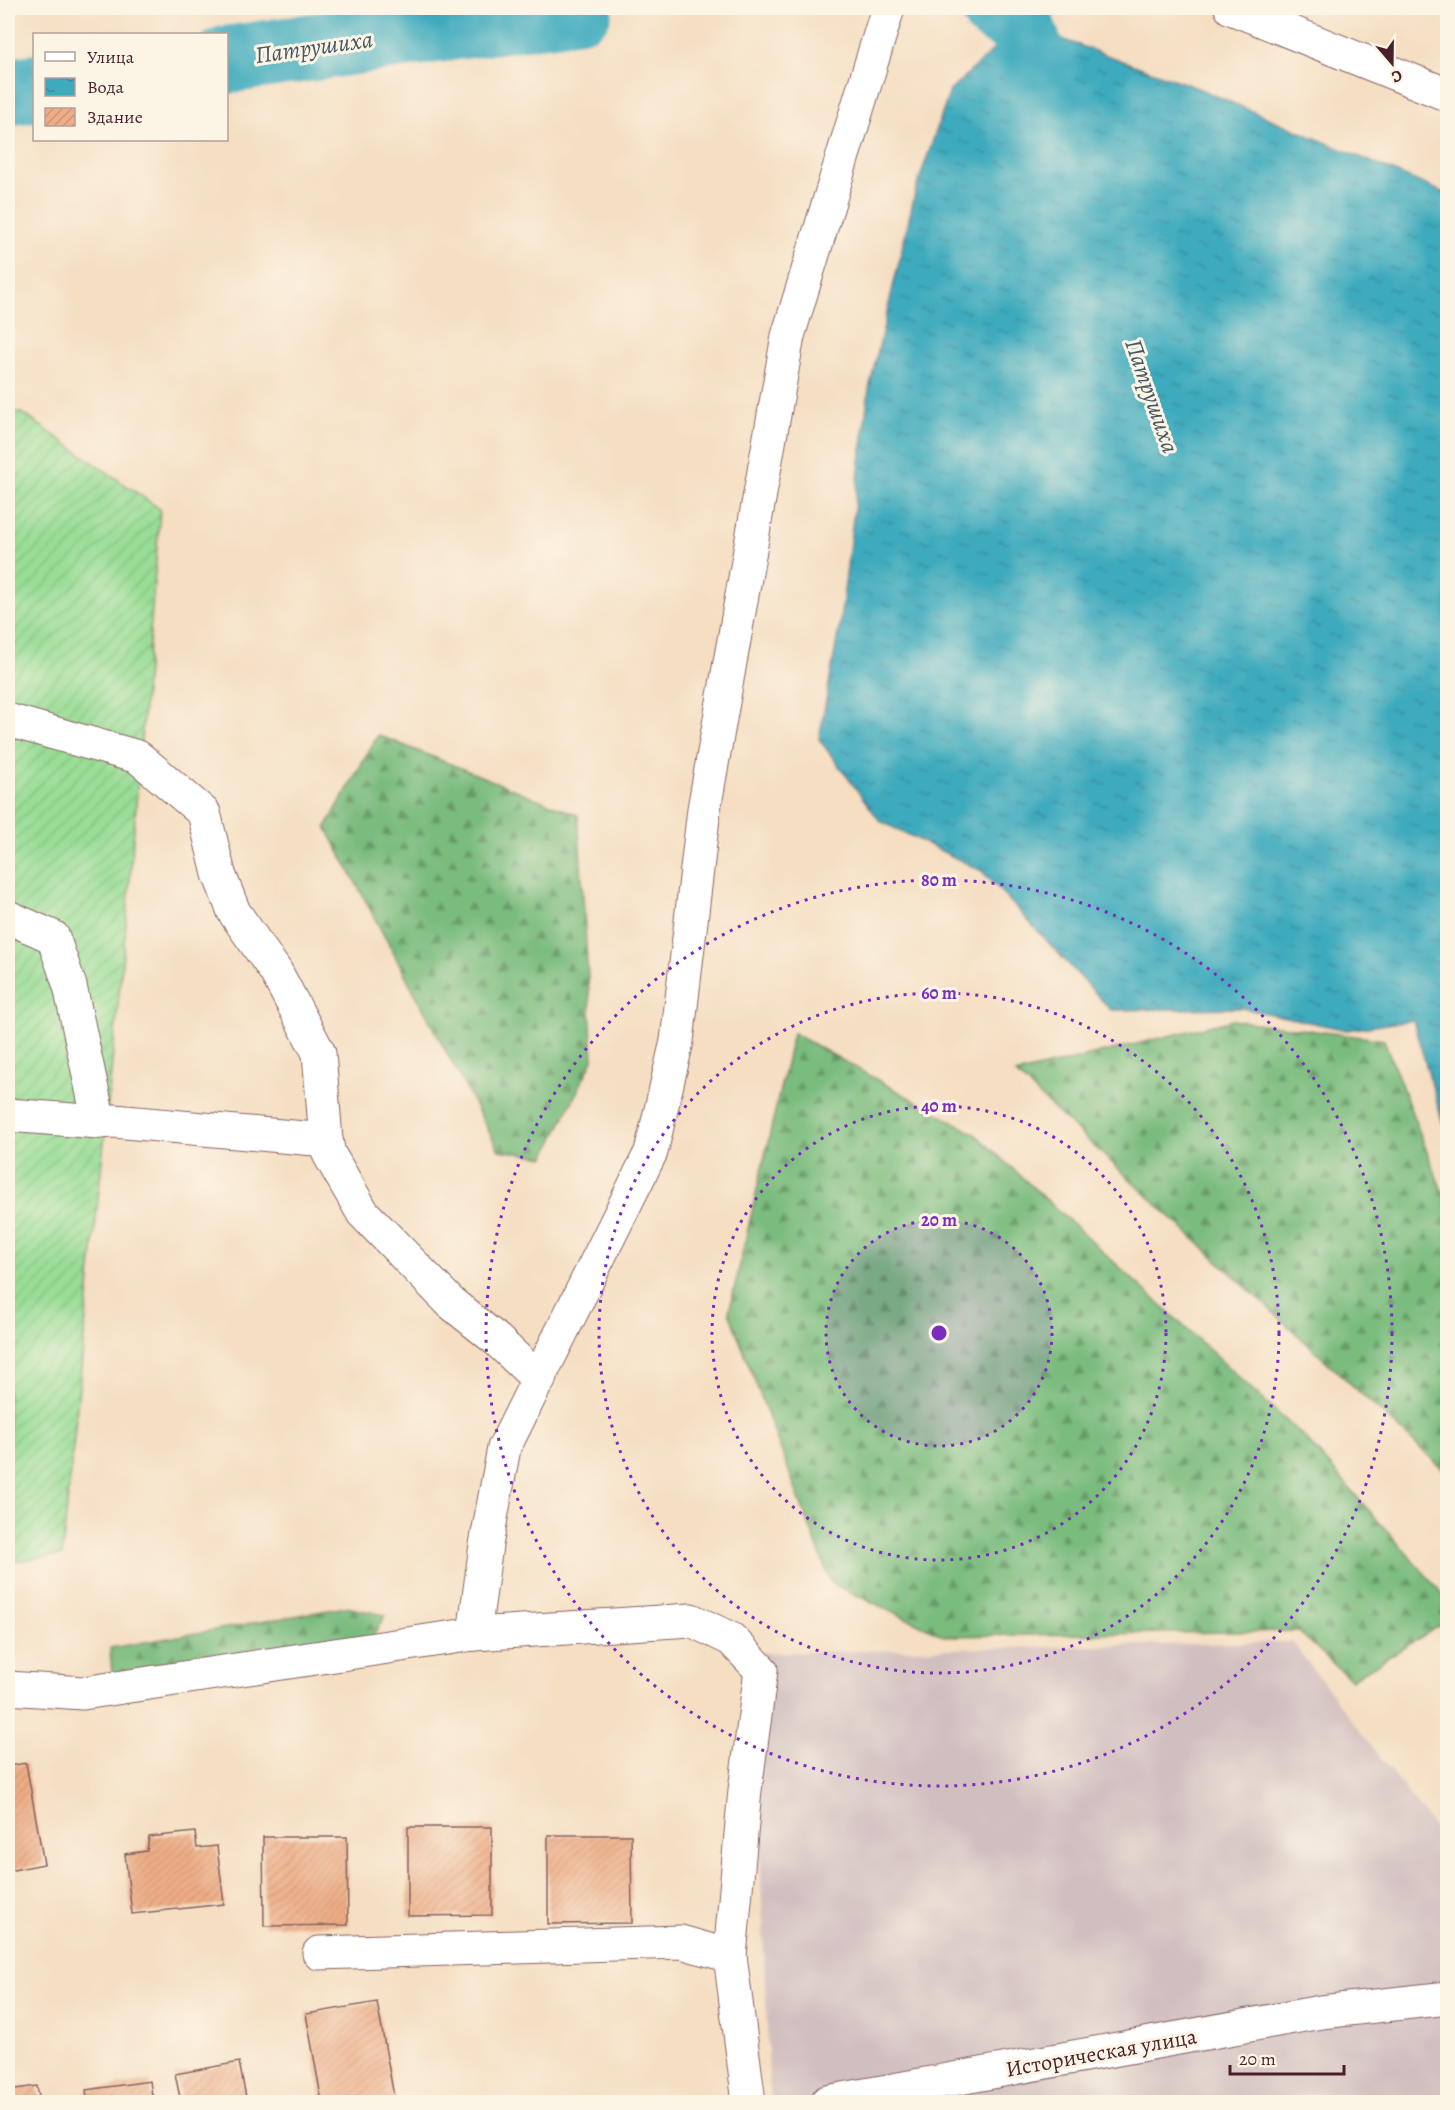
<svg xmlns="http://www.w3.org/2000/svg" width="1455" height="2110" viewBox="0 0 1455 2110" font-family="Alegreya,serif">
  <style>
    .industrial { fill: #d1bfbf }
    .forest { fill: url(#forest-firs); stroke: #626e54; stroke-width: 1.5 }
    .garden { fill: url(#garden-furrows); stroke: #717e60; stroke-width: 1.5 }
    .water { fill: url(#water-ripples); stroke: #446474; stroke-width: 1.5 }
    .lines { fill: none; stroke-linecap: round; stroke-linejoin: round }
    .river { stroke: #3eaabd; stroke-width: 68 }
    .building { fill: url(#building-hatch) }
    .minor-casing { stroke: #866260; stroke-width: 35 }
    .minor { stroke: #fff; stroke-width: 33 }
    .ring { fill: none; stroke: #7b2cbf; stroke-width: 3; stroke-dasharray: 3 6 }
    .labels { text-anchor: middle; stroke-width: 6; stroke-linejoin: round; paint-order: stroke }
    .street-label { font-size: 22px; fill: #4a1f2b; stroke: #fcf5e5 }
    .water-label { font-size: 24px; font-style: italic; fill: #455765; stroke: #fcf5e5 }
    .centre { fill: #7b2cbf; stroke: #fcf5e5; stroke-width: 3 }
    .ring-label { font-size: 18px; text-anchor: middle; font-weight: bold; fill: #7b2cbf; stroke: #fcf5e5; stroke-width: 6; stroke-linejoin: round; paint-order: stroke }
  </style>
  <defs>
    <pattern id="forest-firs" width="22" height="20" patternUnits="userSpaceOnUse" patternTransform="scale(1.5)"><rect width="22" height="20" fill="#7abc7e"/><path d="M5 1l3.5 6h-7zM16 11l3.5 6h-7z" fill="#669867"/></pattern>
    <pattern id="garden-furrows" width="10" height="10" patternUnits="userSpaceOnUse" patternTransform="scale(1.5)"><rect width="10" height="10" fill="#98dd95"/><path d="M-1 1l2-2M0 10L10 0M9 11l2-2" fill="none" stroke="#84bd81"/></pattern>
    <pattern id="water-ripples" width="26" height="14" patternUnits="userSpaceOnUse" patternTransform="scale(1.5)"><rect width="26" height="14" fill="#3eaabd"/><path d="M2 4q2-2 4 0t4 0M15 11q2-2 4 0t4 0" fill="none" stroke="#368a9a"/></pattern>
    <pattern id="building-hatch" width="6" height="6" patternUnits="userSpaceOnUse" patternTransform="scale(1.5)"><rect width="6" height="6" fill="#eead86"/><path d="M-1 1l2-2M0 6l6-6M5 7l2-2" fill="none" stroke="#ce9474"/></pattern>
  </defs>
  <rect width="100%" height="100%" fill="#fcf5e5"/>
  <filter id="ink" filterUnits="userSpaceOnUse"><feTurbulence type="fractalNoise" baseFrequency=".0167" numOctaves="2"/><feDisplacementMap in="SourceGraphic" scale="12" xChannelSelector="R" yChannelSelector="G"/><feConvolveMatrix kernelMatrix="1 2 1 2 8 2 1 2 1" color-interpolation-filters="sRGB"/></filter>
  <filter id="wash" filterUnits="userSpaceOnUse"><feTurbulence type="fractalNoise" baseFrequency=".008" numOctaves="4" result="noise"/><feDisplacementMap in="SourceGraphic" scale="24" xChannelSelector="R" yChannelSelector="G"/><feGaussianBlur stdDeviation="1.35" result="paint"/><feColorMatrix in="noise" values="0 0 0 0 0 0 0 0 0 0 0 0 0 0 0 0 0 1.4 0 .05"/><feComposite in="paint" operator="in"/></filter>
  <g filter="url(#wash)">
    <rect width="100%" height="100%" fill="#f5dec2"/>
    <polygon class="industrial" points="1292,1642 1447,1844 1447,2102 770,2102 752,1653"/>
    <g class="forest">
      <polygon points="378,735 578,815 593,1059 545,1157 499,1150 326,827"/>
      <polygon points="1233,1020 1384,1040 1447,1204 1447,1473 1016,1074"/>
      <polygon points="793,1033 975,1134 1306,1439 1447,1599 1447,1621 1351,1680 1298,1631 944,1636 831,1583 729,1312"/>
      <polygon points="346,1607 385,1615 365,1652 112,1674 110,1648"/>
    </g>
    <polygon class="garden" points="8,411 22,413 160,509 127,915 62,1555 8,1562"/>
    <polygon class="water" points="1020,24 1195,87 1447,194 1447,1137 1413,1020 1347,1030 1242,1008 1111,1010 982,871 880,821 819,739 840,623 869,389 916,189 950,91"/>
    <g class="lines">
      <g class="river">
        <polyline points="994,8 1020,24 1051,111"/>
        <polyline points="226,60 579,8"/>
        <polyline points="8,92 34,88"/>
      </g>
    </g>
    <g id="blocks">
      <g class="building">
        <polygon points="26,1763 44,1864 8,1871 8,1766"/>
        <polygon points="408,1827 492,1827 492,1915 408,1916"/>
        <polygon points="195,1832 197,1848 217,1846 224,1904 132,1914 125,1854 147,1851 149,1837"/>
        <polygon points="548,1835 631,1835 632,1923 548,1924"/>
        <polygon points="263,1837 347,1837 348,1925 264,1926"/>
        <polygon points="377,2002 395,2102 322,2102 306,2014"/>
        <polygon points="239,2062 247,2102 181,2102 175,2074"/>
        <polygon points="150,2081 153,2102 88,2102 86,2090"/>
        <polygon points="37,2086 40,2102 8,2102 8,2090"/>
      </g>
    </g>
  </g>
  <g filter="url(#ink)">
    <use href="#blocks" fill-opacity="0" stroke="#866260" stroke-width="1.5"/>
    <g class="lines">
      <g class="minor-casing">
        <g id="minor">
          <polyline points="1231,8 1448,95"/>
          <polyline points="8,720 138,757 204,813 219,874 234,912 276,972 319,1053 326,1140 329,1154 363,1213 451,1303 497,1340 539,1380"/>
          <polyline points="8,917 53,937 70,986 99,1122"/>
          <polyline points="8,1115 99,1122 114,1121 326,1140"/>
          <polyline points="474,1634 486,1545 504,1448 651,1152 677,1041 704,809 788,336 888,8"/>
          <polyline points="8,1688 83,1693 474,1634 691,1620 731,1639 761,1670 745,1790 730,1956 749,2102"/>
          <polyline points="319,1953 681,1942 730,1956"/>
          <polyline points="827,2102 1321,2012 1448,1998"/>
        </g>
      </g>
      <use href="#minor" class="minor"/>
    </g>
  </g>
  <circle cx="939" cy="1333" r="113" fill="#7b2cbf" fill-opacity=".12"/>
  <g class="ring">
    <circle cx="939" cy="1333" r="113"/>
    <circle cx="939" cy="1333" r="227"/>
    <circle cx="939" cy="1333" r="340"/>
    <circle cx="939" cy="1333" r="453"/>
  </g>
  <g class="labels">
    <g class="street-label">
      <text transform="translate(1101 2052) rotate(-10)" y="8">Историческая улица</text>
    </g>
    <g class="water-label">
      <text transform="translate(314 47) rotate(-8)" y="8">Патрушиха</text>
      <text transform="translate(1152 396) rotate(71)" y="8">Патрушиха</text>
    </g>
  </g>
  <circle cx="939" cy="1333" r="9" class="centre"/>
  <g class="ring-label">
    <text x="939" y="886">80 m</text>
    <text x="939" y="999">60 m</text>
    <text x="939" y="1112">40 m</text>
    <text x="939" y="1226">20 m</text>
  </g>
  <rect width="1455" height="2110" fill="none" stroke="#fcf5e5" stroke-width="30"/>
  <rect x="33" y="33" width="195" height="108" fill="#fcf5e5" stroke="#b59f9b" stroke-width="1.5"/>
  <rect x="45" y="52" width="30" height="9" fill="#ffffff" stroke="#b59f9b" stroke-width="1.5"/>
  <text x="87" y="63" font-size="18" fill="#4a1f2b">Улица</text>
  <rect x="45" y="78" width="30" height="18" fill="url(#water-ripples)" stroke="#b59f9b" stroke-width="1.5"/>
  <text x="87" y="93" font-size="18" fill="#4a1f2b">Вода</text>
  <rect x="45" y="108" width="30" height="18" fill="url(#building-hatch)" stroke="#b59f9b" stroke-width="1.5"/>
  <text x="87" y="123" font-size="18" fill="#4a1f2b">Здание</text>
  <g transform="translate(1392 63) rotate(160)" stroke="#fcf5e5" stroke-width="4.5" paint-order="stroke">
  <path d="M0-4.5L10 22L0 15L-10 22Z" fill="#4a1f2b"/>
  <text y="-9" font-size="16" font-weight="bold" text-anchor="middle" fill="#4a1f2b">С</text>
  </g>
  <path d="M1230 2065v9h114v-9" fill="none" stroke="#4a1f2b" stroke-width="3"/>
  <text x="1239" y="2065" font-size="18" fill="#4a1f2b" stroke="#fcf5e5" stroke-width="4.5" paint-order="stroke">20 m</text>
</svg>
